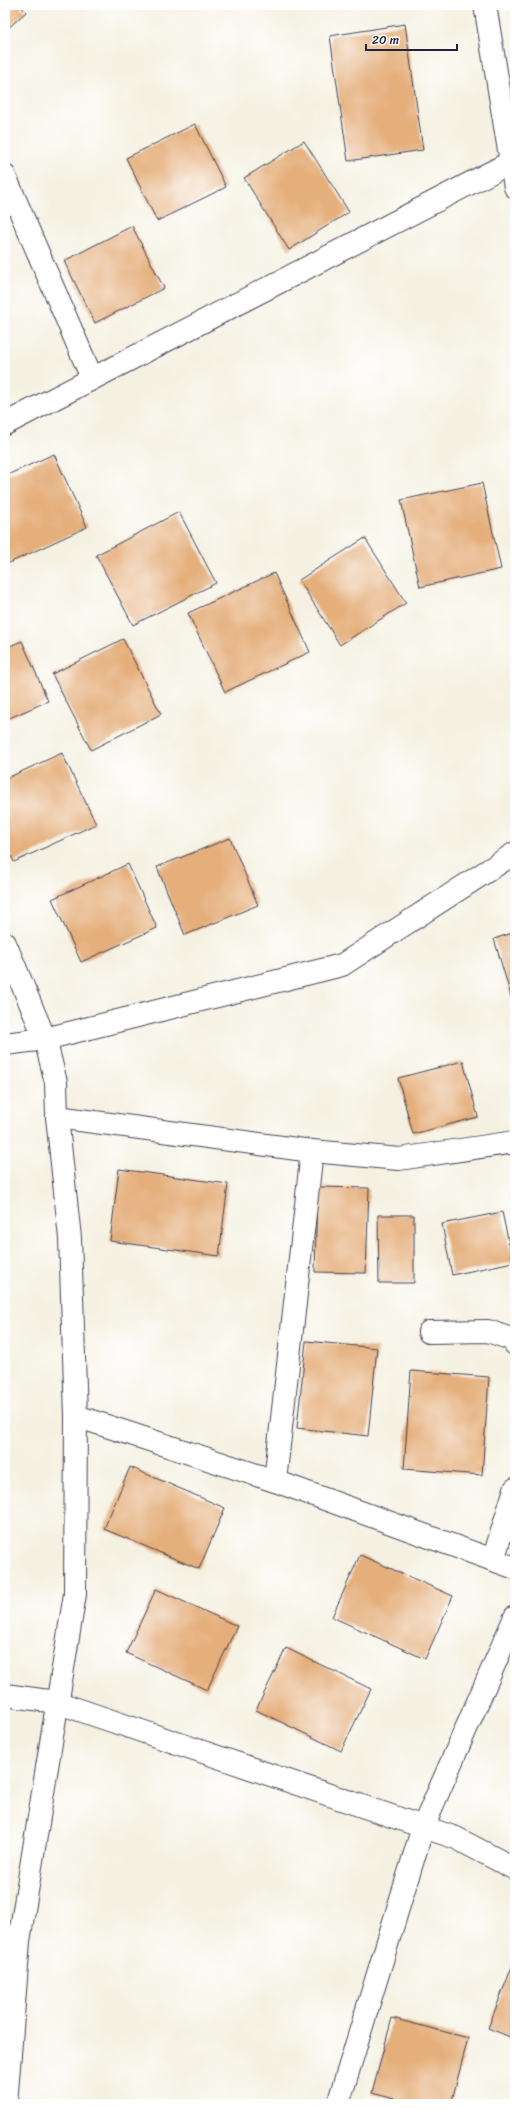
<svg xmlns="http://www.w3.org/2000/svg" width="520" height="2109" viewBox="0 0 520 2109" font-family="Sriracha,sans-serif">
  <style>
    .building { fill: #e5af7c }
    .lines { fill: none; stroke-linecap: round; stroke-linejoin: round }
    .minor-casing { stroke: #424154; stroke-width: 24 }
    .minor { stroke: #fff; stroke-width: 22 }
  </style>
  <rect width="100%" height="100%" fill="#fff"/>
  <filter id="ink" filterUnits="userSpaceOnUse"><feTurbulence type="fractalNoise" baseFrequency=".025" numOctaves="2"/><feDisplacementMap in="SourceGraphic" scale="8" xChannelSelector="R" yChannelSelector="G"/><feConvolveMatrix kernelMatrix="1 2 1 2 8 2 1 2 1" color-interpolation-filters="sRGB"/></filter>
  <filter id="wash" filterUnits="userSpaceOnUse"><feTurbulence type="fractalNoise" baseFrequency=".012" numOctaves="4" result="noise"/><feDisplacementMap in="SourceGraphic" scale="16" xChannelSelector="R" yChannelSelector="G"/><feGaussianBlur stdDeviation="0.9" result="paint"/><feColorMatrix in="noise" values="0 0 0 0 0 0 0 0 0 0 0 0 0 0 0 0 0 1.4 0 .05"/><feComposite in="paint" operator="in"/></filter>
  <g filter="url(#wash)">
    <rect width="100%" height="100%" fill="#f5f1e2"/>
    <g id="blocks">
      <g class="building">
        <polygon points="5,5 20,5 26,12 5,31"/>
        <polygon points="405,24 423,150 348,161 330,36"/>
        <polygon points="195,124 226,187 157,221 126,158"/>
        <polygon points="304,141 349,212 289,250 244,178"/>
        <polygon points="132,226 164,288 95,323 64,261"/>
        <polygon points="54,454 87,527 7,564 5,561 5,476"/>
        <polygon points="482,483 501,569 420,587 401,500"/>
        <polygon points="179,512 216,583 133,625 96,555"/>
        <polygon points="365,538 406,603 340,645 299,580"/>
        <polygon points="274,573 310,652 225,692 188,613"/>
        <polygon points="123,639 161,714 91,750 52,674"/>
        <polygon points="22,641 48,701 5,720 5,648"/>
        <polygon points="62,753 96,824 14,862 5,843 5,779"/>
        <polygon points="230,838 258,905 185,935 157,867"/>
        <polygon points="128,864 157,928 81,962 52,899"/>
        <polygon points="515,932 515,1009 494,939"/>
        <polygon points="463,1061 478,1117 413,1134 398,1078"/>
        <polygon points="119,1169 228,1184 219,1256 110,1241"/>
        <polygon points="317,1187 369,1188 366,1273 315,1272"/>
        <polygon points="502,1212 513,1262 452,1275 442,1224"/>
        <polygon points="378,1215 414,1215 414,1283 379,1283"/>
        <polygon points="306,1341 377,1348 368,1436 297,1428"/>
        <polygon points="411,1371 489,1377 482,1475 404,1469"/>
        <polygon points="130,1467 225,1508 199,1569 104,1529"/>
        <polygon points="360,1555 453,1596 425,1659 332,1617"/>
        <polygon points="156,1589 237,1626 207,1690 126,1653"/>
        <polygon points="286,1648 371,1689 341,1751 256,1710"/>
        <polygon points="515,1959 515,2039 488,2028"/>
        <polygon points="392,2018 468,2038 451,2104 413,2104 372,2093"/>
      </g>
    </g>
  </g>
  <g filter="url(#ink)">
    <use href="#blocks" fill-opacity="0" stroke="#424154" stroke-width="1"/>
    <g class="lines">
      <g class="minor-casing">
        <g id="minor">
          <polyline points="485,5 515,187"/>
          <polyline points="5,176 92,378"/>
          <polyline points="5,424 515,160"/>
          <polyline points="5,943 45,1039 56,1082 57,1117 70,1238 76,1416 75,1594 19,1941 6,2104"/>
          <polyline points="5,1044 45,1039 342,965 515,853"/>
          <polyline points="57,1117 312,1151 399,1159 515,1142"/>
          <polyline points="429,1332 488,1331 514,1340 515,1344"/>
          <polyline points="76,1416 275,1481 515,1568"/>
          <polyline points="275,1481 312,1151"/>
          <polyline points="493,1560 515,1489"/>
          <polyline points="5,1695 56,1702 456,1838 515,1869"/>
          <polyline points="338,2104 423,1827 515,1617"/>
        </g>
      </g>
      <use href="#minor" class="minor"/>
    </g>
  </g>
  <rect width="520" height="2109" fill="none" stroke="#fff" stroke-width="20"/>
  <path d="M366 44v6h91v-6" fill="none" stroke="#22223b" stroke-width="2"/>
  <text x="372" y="44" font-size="12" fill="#22223b" stroke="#ffffff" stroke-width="3" paint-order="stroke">20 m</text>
</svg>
